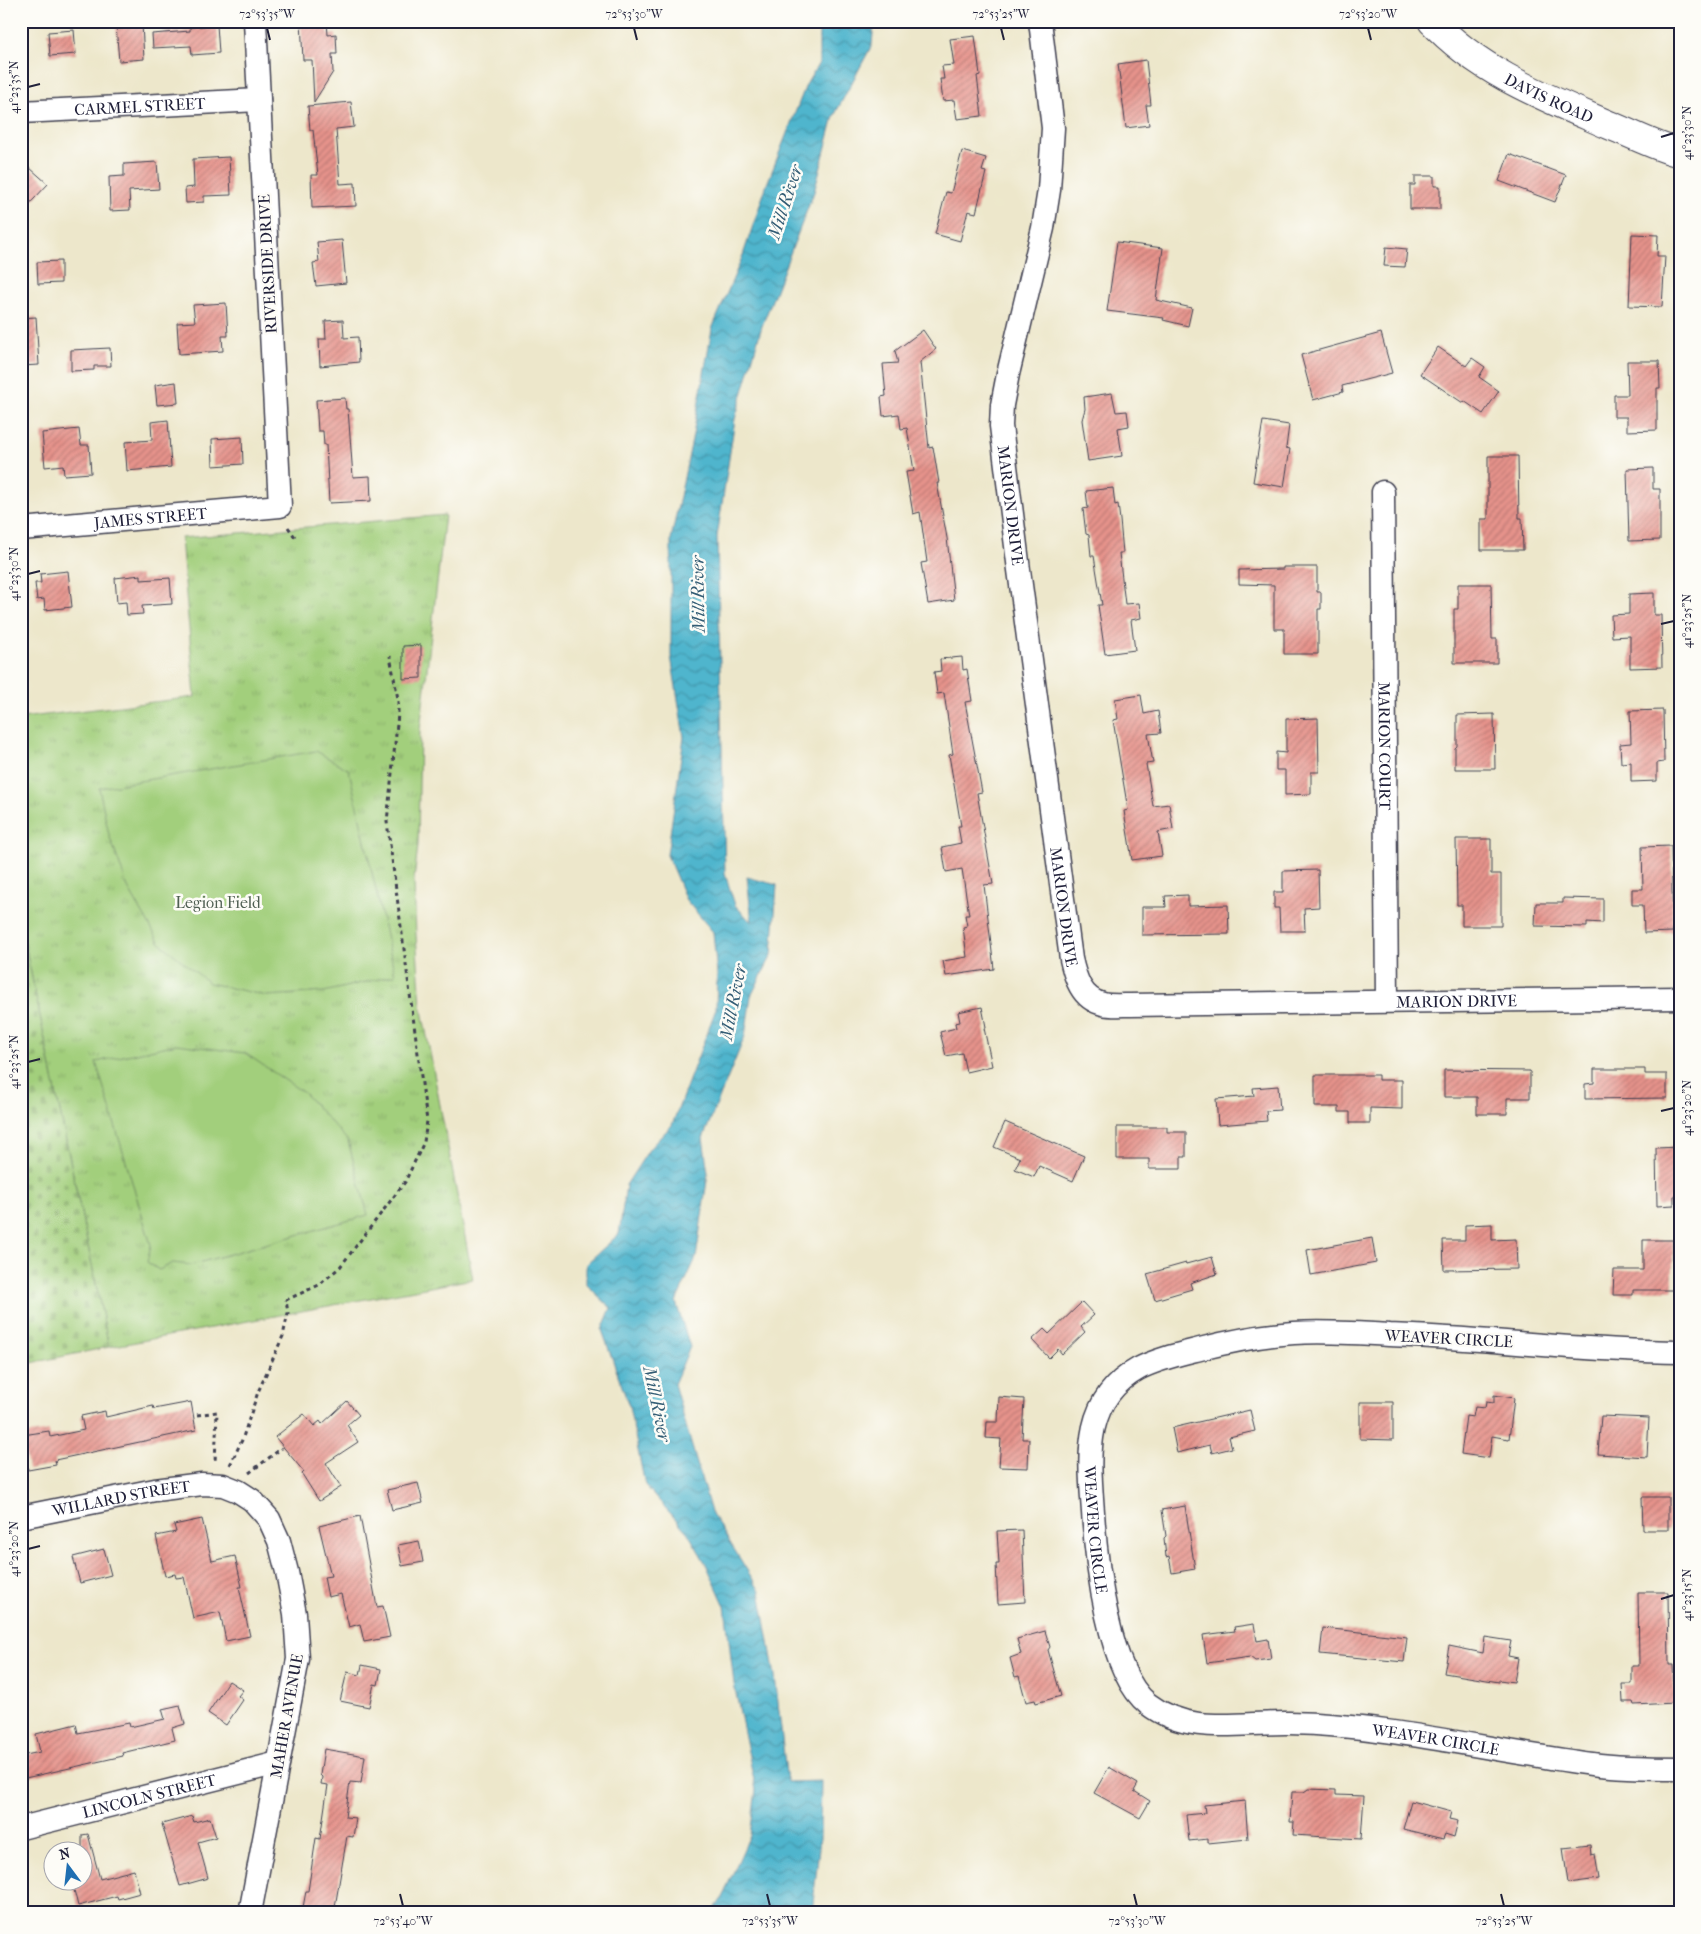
<svg xmlns="http://www.w3.org/2000/svg" width="1701" height="1934" viewBox="0 0 1701 1934" font-family="'IM FELL French Canon',serif">
  <style>
    .grass { fill: url(#grass-tufts); stroke: #62785c }
    .cemetery { fill: url(#cemetery-stones); stroke: #62785c }
    .pitch { fill: #a2cf7c; stroke: #62785c }
    .water { fill: url(#water-waves); stroke: #386c84 }
    .building { fill: url(#building-hatch) }
    .lines { fill: none; stroke-linecap: round; stroke-linejoin: round }
    .minor-casing { stroke: #404051; stroke-width: 25 }
    .secondary-casing { stroke: #404051; stroke-width: 30 }
    .path { stroke: #404051; stroke-width: 3; stroke-dasharray: 4 4; stroke-linecap: butt }
    .minor { stroke: #fff; stroke-width: 22 }
    .secondary { stroke: #fff; stroke-width: 28 }
    .ticks { fill: none; stroke: #22223b; stroke-width: 2 }
    .labels { text-anchor: middle; stroke-width: 5; stroke-linejoin: round; paint-order: stroke }
    .street-label { font-size: 16px; fill: #22223b; stroke: #fdfcf7 }
    .park-label { font-size: 16px; fill: #4f5f52; stroke: #fdfcf7 }
    .water-label { font-size: 18px; font-style: italic; fill: #345d75; stroke: #fdfcf7 }
    .neatline { fill: none; stroke: #22223b; stroke-width: 2 }
    .ticks-label { font-size: 12px; text-anchor: middle; fill: #22223b }
  </style>
  <defs>
    <pattern id="grass-tufts" width="24" height="20" patternUnits="userSpaceOnUse" patternTransform="scale(1.25)"><rect width="24" height="20" fill="#a2cf7c"/><path d="M3 7l-1-3M5 7V3M7 7l1-3M15 17l-1-3M17 17v-4M19 17l1-3" fill="none" stroke="#8bb16c"/></pattern>
    <pattern id="cemetery-stones" width="16" height="16" patternUnits="userSpaceOnUse" patternTransform="scale(1.25)"><rect width="16" height="16" fill="#a2cf7c"/><path d="M2 7V4a2 2 0 0 1 4 0v3zM10 15v-3a2 2 0 0 1 4 0v3z" fill="#8bb16c"/></pattern>
    <pattern id="water-waves" width="16" height="10" patternUnits="userSpaceOnUse" patternTransform="scale(1.25)"><rect width="16" height="10" fill="#4fb5cd"/><path d="M0 5q4-4 8 0t8 0" fill="none" stroke="#4193a8"/></pattern>
    <pattern id="building-hatch" width="6" height="6" patternUnits="userSpaceOnUse" patternTransform="scale(1.25)"><rect width="6" height="6" fill="#e6938b"/><path d="M-1 1l2-2M0 6l6-6M5 7l2-2" fill="none" stroke="#ba7873"/></pattern>
  </defs>
  <rect width="100%" height="100%" fill="#fdfcf7"/>
  <filter id="ink" filterUnits="userSpaceOnUse"><feTurbulence type="fractalNoise" baseFrequency=".02" numOctaves="2"/><feDisplacementMap in="SourceGraphic" scale="10" xChannelSelector="R" yChannelSelector="G"/><feConvolveMatrix kernelMatrix="1 2 1 2 8 2 1 2 1" color-interpolation-filters="sRGB"/></filter>
  <filter id="wash" filterUnits="userSpaceOnUse"><feTurbulence type="fractalNoise" baseFrequency=".0096" numOctaves="4" result="noise"/><feDisplacementMap in="SourceGraphic" scale="20" xChannelSelector="R" yChannelSelector="G"/><feGaussianBlur stdDeviation="1.12" result="paint"/><feColorMatrix in="noise" values="0 0 0 0 0 0 0 0 0 0 0 0 0 0 0 0 0 1.4 0 .05"/><feComposite in="paint" operator="in"/></filter>
  <g filter="url(#wash)">
    <rect width="100%" height="100%" fill="#ede7cb"/>
    <polygon class="grass" points="445,515 420,730 418,845 414,880 416,935 421,1005 473,1279 109,1347 21,925 21,718 195,697 181,538"/>
    <polygon class="cemetery" points="21,925 109,1347 21,1365"/>
    <g class="pitch">
      <polygon points="316,751 349,770 395,975 324,992 267,996 209,983 160,943 128,888 109,835 99,788"/>
      <polygon points="177,1044 245,1053 304,1093 348,1141 368,1215 191,1265 173,1263 159,1270 147,1262 151,1245 96,1062"/>
    </g>
    <polygon class="water" points="813,21 874,21 872,45 834,116 814,192 762,326 735,419 717,537 725,874 735,905 752,923 747,877 777,885 772,955 751,996 745,1036 703,1138 708,1173 696,1258 676,1302 690,1347 674,1384 711,1512 760,1591 775,1676 787,1782 821,1781 820,1838 812,1913 712,1913 721,1900 750,1835 756,1790 734,1684 725,1606 706,1564 688,1533 645,1485 629,1406 602,1330 611,1308 586,1284 586,1264 619,1234 626,1185 650,1148 672,1125 716,1009 717,975 713,932 686,900 667,855 684,737 671,656 671,539 692,440 712,329 743,255 767,184 806,85 819,63 819,30"/>
    <g id="blocks">
      <g class="building">
        <polygon points="301,21 327,21 328,35 336,34 337,54 332,54 333,72 314,102 312,60 303,60"/>
        <polygon points="142,24 144,59 119,61 116,26"/>
        <polygon points="217,25 219,53 192,55 191,46 153,48 152,34 190,31 190,27"/>
        <polygon points="74,30 76,54 50,56 48,32"/>
        <polygon points="975,36 980,75 977,76 982,116 957,119 954,100 943,101 940,79 944,79 942,66 954,65 950,39"/>
        <polygon points="1146,60 1151,105 1146,105 1149,125 1126,128 1118,64"/>
        <polygon points="351,102 354,127 336,129 340,184 355,183 356,206 312,208 311,175 318,175 313,130 310,130 308,106"/>
        <polygon points="962,151 986,158 982,171 986,172 976,213 968,211 960,241 935,234 946,192 951,193"/>
        <polygon points="1509,154 1566,175 1555,202 1499,181"/>
        <polygon points="229,157 231,195 204,196 204,202 186,203 185,188 194,187 193,159"/>
        <polygon points="21,160 48,184 21,213"/>
        <polygon points="157,162 159,189 129,191 130,210 110,211 109,177 124,176 124,164"/>
        <polygon points="1415,176 1434,176 1434,186 1440,186 1440,209 1410,209 1410,185 1415,185"/>
        <polygon points="1632,234 1658,235 1657,256 1665,256 1662,307 1629,306"/>
        <polygon points="342,240 346,283 316,286 313,263 319,262 317,242"/>
        <polygon points="1117,242 1163,248 1156,300 1192,308 1188,326 1163,320 1164,318 1107,311"/>
        <polygon points="1386,247 1407,249 1405,267 1384,266"/>
        <polygon points="61,261 61,283 38,284 37,262"/>
        <polygon points="226,303 228,336 222,336 223,351 179,354 177,323 195,322 193,305"/>
        <polygon points="36,317 39,365 21,366 21,318"/>
        <polygon points="343,320 344,338 358,337 359,362 320,366 319,339 326,339 325,321"/>
        <polygon points="923,330 936,349 920,362 929,448 933,447 939,483 937,483 947,538 954,600 928,604 921,563 927,562 920,512 913,514 906,472 914,471 907,428 901,429 899,414 883,416 881,397 886,396 883,364 898,363 895,351"/>
        <polygon points="1381,333 1392,373 1342,386 1343,392 1313,400 1301,355"/>
        <polygon points="1438,347 1466,366 1472,358 1485,367 1479,377 1499,391 1483,414 1464,401 1463,403 1420,374"/>
        <polygon points="110,348 111,366 94,366 94,370 71,371 71,350"/>
        <polygon points="1627,361 1659,361 1660,388 1657,388 1657,430 1627,431 1627,417 1614,417 1614,395 1628,395"/>
        <polygon points="176,382 178,403 157,405 155,385"/>
        <polygon points="1112,393 1116,412 1127,411 1129,426 1118,428 1122,456 1088,461 1082,420 1085,409 1084,397"/>
        <polygon points="345,398 346,409 348,409 353,477 370,476 371,501 329,503 326,445 324,445 323,431 318,431 316,400"/>
        <polygon points="168,420 171,467 127,471 125,442 152,440 151,422"/>
        <polygon points="1263,421 1289,425 1286,448 1290,449 1284,487 1253,482"/>
        <polygon points="79,429 81,445 89,445 91,473 64,475 63,465 45,467 42,433"/>
        <polygon points="242,437 243,464 213,466 212,439"/>
        <polygon points="1488,456 1518,456 1519,518 1522,518 1523,550 1481,550 1481,519 1488,519"/>
        <polygon points="1653,468 1653,489 1660,489 1660,540 1629,541 1627,469"/>
        <polygon points="1113,488 1115,505 1118,504 1120,520 1123,553 1119,553 1125,604 1139,603 1141,618 1131,620 1135,650 1105,654 1098,605 1102,605 1094,556 1091,556 1089,535 1086,534 1083,509 1088,508 1086,491"/>
        <polygon points="1283,567 1317,567 1317,592 1321,592 1321,609 1318,609 1318,654 1284,654 1284,629 1274,629 1274,585 1239,584 1239,570 1283,569"/>
        <polygon points="68,571 72,607 45,610 44,599 37,600 35,583 41,583 40,574"/>
        <polygon points="141,575 141,580 170,578 172,604 142,606 143,614 127,615 126,602 117,603 115,578"/>
        <polygon points="1458,584 1491,584 1492,639 1497,639 1497,663 1454,663 1454,609 1458,609"/>
        <polygon points="1654,593 1654,615 1661,615 1662,667 1630,668 1630,636 1612,637 1611,615 1629,614 1629,594"/>
        <polygon points="421,645 421,678 403,679 403,646"/>
        <polygon points="962,657 963,670 967,669 972,701 965,702 982,792 977,793 993,884 984,885 994,969 946,976 943,961 967,957 963,927 967,926 965,915 969,915 962,869 946,872 942,847 961,843 958,826 961,826 949,755 953,754 944,693 937,694 934,672 941,671 940,659"/>
        <polygon points="1141,695 1144,714 1158,711 1161,733 1148,734 1153,763 1146,764 1153,806 1169,804 1173,829 1158,832 1162,856 1132,860 1124,811 1128,810 1113,720 1118,719 1115,699"/>
        <polygon points="1663,710 1664,762 1657,763 1657,781 1631,782 1631,762 1621,763 1620,744 1631,743 1630,711"/>
        <polygon points="1494,714 1495,769 1455,769 1455,748 1457,746 1457,715"/>
        <polygon points="1318,718 1319,772 1311,772 1311,794 1285,795 1285,770 1276,770 1276,752 1286,753 1286,719"/>
        <polygon points="1456,839 1491,839 1491,874 1501,874 1501,926 1462,926 1462,905 1457,905"/>
        <polygon points="1671,846 1673,932 1644,933 1643,905 1632,905 1632,889 1643,889 1642,847"/>
        <polygon points="1318,870 1319,907 1304,908 1305,931 1280,931 1279,908 1274,908 1274,892 1283,892 1283,871"/>
        <polygon points="1188,895 1188,906 1228,905 1229,934 1142,935 1142,907 1166,907 1165,896"/>
        <polygon points="1563,898 1603,899 1603,923 1587,922 1587,927 1535,926 1536,903 1563,903"/>
        <polygon points="982,1007 986,1027 984,1028 992,1066 966,1072 962,1053 946,1056 940,1032 956,1028 955,1023 960,1022 958,1012"/>
        <polygon points="1594,1069 1645,1069 1645,1074 1667,1074 1667,1098 1585,1099 1585,1084 1594,1083"/>
        <polygon points="1444,1070 1530,1071 1530,1098 1507,1098 1507,1114 1477,1114 1477,1097 1444,1097"/>
        <polygon points="1315,1075 1378,1075 1378,1080 1402,1080 1402,1109 1370,1108 1370,1123 1350,1123 1350,1112 1339,1112 1339,1107 1315,1107"/>
        <polygon points="1278,1086 1280,1110 1266,1111 1267,1121 1218,1125 1216,1099 1254,1096 1253,1088"/>
        <polygon points="1005,1122 1084,1156 1073,1181 1039,1166 1034,1177 1015,1169 1020,1158 994,1147"/>
        <polygon points="1117,1127 1167,1127 1167,1132 1186,1132 1186,1157 1181,1157 1181,1169 1149,1169 1149,1159 1117,1159"/>
        <polygon points="1680,1147 1680,1196 1674,1196 1674,1205 1657,1206 1656,1148"/>
        <polygon points="1492,1224 1492,1240 1516,1239 1517,1269 1444,1270 1443,1240 1465,1240 1465,1225"/>
        <polygon points="1372,1238 1376,1263 1311,1275 1307,1250"/>
        <polygon points="1643,1240 1673,1240 1673,1290 1633,1290 1633,1295 1613,1295 1614,1270 1643,1270"/>
        <polygon points="1212,1257 1217,1274 1190,1283 1192,1289 1155,1300 1147,1274 1186,1263 1186,1264"/>
        <polygon points="1082,1302 1094,1315 1081,1327 1085,1332 1062,1354 1058,1349 1049,1358 1032,1340 1044,1329 1049,1334"/>
        <polygon points="1494,1395 1514,1398 1509,1439 1492,1436 1489,1458 1461,1454 1466,1416 1473,1417 1475,1407 1485,1408 1486,1402 1494,1403"/>
        <polygon points="999,1397 1024,1399 1022,1439 1029,1439 1028,1468 999,1467 1001,1439 986,1438 987,1422 998,1422"/>
        <polygon points="347,1401 359,1415 347,1425 358,1442 326,1463 341,1487 319,1501 302,1474 304,1472 275,1437 304,1414 314,1426 320,1421 322,1424"/>
        <polygon points="191,1402 196,1430 55,1460 56,1465 28,1470 23,1435 49,1431 50,1437 84,1430 81,1416 105,1411 106,1417 153,1406 154,1409"/>
        <polygon points="1360,1402 1393,1402 1393,1440 1360,1439"/>
        <polygon points="1250,1410 1255,1431 1229,1437 1232,1448 1212,1453 1210,1445 1177,1453 1172,1428"/>
        <polygon points="1601,1416 1649,1418 1647,1457 1598,1454"/>
        <polygon points="418,1483 423,1503 392,1510 387,1490"/>
        <polygon points="1642,1497 1668,1497 1668,1530 1643,1530"/>
        <polygon points="1185,1506 1195,1569 1172,1573 1169,1556 1166,1557 1164,1538 1166,1536 1162,1510"/>
        <polygon points="360,1516 377,1607 383,1606 390,1637 364,1642 360,1624 349,1627 341,1594 328,1597 324,1577 331,1576 319,1526"/>
        <polygon points="202,1519 212,1561 235,1556 242,1587 239,1587 250,1636 226,1641 220,1612 193,1618 184,1577 176,1578 175,1574 165,1576 156,1536 176,1532 174,1525"/>
        <polygon points="1022,1530 1025,1602 998,1604 996,1564 999,1564 997,1531"/>
        <polygon points="419,1541 423,1562 402,1566 398,1545"/>
        <polygon points="104,1549 111,1575 80,1583 73,1557"/>
        <polygon points="1638,1592 1668,1592 1669,1665 1673,1665 1675,1703 1634,1705 1633,1702 1623,1702 1622,1684 1632,1684 1632,1666 1639,1666"/>
        <polygon points="1254,1624 1257,1641 1268,1639 1271,1659 1255,1661 1250,1657 1207,1663 1203,1635 1235,1631 1234,1627"/>
        <polygon points="1323,1628 1407,1637 1404,1662 1320,1654"/>
        <polygon points="1045,1631 1050,1647 1048,1650 1061,1696 1036,1703 1035,1700 1026,1702 1019,1676 1015,1677 1010,1658 1021,1654 1017,1639"/>
        <polygon points="1485,1637 1511,1641 1508,1656 1518,1658 1514,1682 1499,1680 1499,1682 1444,1673 1449,1646 1483,1653"/>
        <polygon points="362,1665 381,1669 378,1685 374,1684 369,1707 340,1701 347,1672 360,1675"/>
        <polygon points="229,1681 243,1690 238,1696 243,1700 226,1725 208,1713"/>
        <polygon points="180,1705 185,1724 172,1728 175,1740 122,1753 123,1756 21,1779 21,1756 40,1752 36,1734 76,1724 78,1733 129,1723 130,1727 165,1719 162,1709"/>
        <polygon points="324,1749 365,1756 361,1783 350,1782 345,1817 356,1818 353,1837 347,1836 334,1913 302,1913 306,1891 308,1891 316,1838 320,1839 328,1785 321,1784 322,1777 320,1775"/>
        <polygon points="1109,1767 1138,1784 1134,1791 1150,1801 1140,1818 1094,1793"/>
        <polygon points="1308,1789 1336,1790 1336,1795 1364,1796 1361,1839 1293,1835 1294,1822 1290,1822 1292,1792 1304,1792"/>
        <polygon points="1245,1801 1248,1839 1208,1843 1208,1839 1189,1841 1186,1815 1205,1813 1204,1805"/>
        <polygon points="1411,1801 1451,1812 1449,1819 1458,1821 1454,1837 1445,1834 1443,1839 1403,1829"/>
        <polygon points="192,1816 194,1822 210,1818 216,1837 198,1842 208,1878 180,1886 162,1824"/>
        <polygon points="88,1834 100,1879 134,1870 140,1893 118,1899 117,1896 78,1906 72,1882 82,1882 82,1835"/>
        <polygon points="1590,1845 1591,1855 1595,1854 1599,1879 1568,1883 1563,1848"/>
      </g>
    </g>
  </g>
  <g filter="url(#ink)">
    <use href="#blocks" fill-opacity="0" stroke="#404051" stroke-width="1"/>
    <g class="lines">
      <g class="minor-casing">
        <g id="minor">
          <path id="s1" d="M1040,21L1053,128L1049,190L1043,228L1008,374L1002,405L1001,426L1019,570L1071,959C1075,977 1081,999 1103,1004C1111,1006 1122,1005 1130,1005L1680,998"/>
          <path id="s2" d="M21,112L259,100"/>
          <path id="s3" d="M1383,492L1387,1001"/>
          <path id="s4" d="M21,529L280,506L255,21"/>
          <path id="s5" d="M1680,1352C1582,1351 1486,1338 1389,1335C1357,1333 1325,1331 1294,1333C1262,1335 1231,1341 1200,1349C1180,1354 1157,1359 1138,1369C1082,1400 1089,1457 1093,1512C1096,1560 1108,1673 1148,1704C1189,1736 1241,1722 1289,1723C1391,1725 1491,1751 1592,1764C1621,1768 1651,1768 1680,1768"/>
          <path id="s6" d="M21,1517L155,1490L202,1484L223,1485L238,1491L252,1500L269,1519L279,1541L287,1572L295,1614L298,1659L250,1913"/>
          <path id="s7" d="M21,1828L278,1763"/>
        </g>
      </g>
      <g class="secondary-casing">
        <g id="secondary">
          <path id="s8" d="M1432,21C1479,72 1547,98 1609,125C1632,134 1656,147 1680,153"/>
        </g>
      </g>
      <g class="path">
        <polyline points="288,527 295,537"/>
        <polyline points="197,1415 217,1412 215,1463"/>
        <polyline points="230,1465 242,1440 258,1392 283,1336 288,1313 286,1300 319,1285 340,1267 405,1182 424,1142 427,1121 387,822 398,714 398,699 390,656"/>
        <polyline points="249,1473 282,1448"/>
      </g>
      <use href="#minor" class="minor"/>
      <use href="#secondary" class="secondary"/>
    </g>
  </g>
  <path class="ticks" d="M267,28L270,40M634,28L637,40M1001,28L1004,40M1368,28L1371,40M28,87L40,84M1661,137L1674,133M28,574L40,571M1661,624L1674,621M28,1062L40,1059M1661,1111L1674,1108M28,1549L40,1546M1661,1599L1674,1595M400,1894L403,1906M767,1894L770,1906M1134,1894L1137,1906M1501,1894L1504,1906"/>
  <g class="labels">
    <g class="street-label">
      <text dy="6" stroke="none"><textPath href="#s8" startOffset="141">DAVIS ROAD</textPath></text>
      <text dy="6" stroke="none"><textPath href="#s2" startOffset="119">CARMEL STREET</textPath></text>
      <text transform="translate(267 264) rotate(-93)" y="6">RIVERSIDE DRIVE</text>
      <text dy="6" stroke="none"><textPath href="#s1" startOffset="491">MARION DRIVE</textPath></text>
      <text dy="6" stroke="none"><textPath href="#s4" startOffset="130">JAMES STREET</textPath></text>
      <text dy="6" stroke="none"><textPath href="#s3" startOffset="254">MARION COURT</textPath></text>
      <text dy="6" stroke="none"><textPath href="#s1" startOffset="896">MARION DRIVE</textPath></text>
      <text dy="6" stroke="none"><textPath href="#s1" startOffset="1361">MARION DRIVE</textPath></text>
      <text transform="translate(1449 1338) rotate(3)" y="6">WEAVER CIRCLE</text>
      <text dy="6" stroke="none"><textPath href="#s6" startOffset="102">WILLARD STREET</textPath></text>
      <text dy="6" stroke="none"><textPath href="#s5" startOffset="726">WEAVER CIRCLE</textPath></text>
      <text transform="translate(286 1716) rotate(-80)" y="6">MAHER AVENUE</text>
      <text dy="6" stroke="none"><textPath href="#s5" startOffset="1205">WEAVER CIRCLE</textPath></text>
      <text dy="6" stroke="none"><textPath href="#s7" startOffset="132">LINCOLN STREET</textPath></text>
    </g>
    <g class="park-label">
      <text x="218" y="908">Legion Field</text>
    </g>
    <g class="water-label">
      <text transform="translate(785 202) rotate(-72)" y="6">Mill River</text>
      <text transform="translate(698 594) rotate(-91)" y="6">Mill River</text>
      <text transform="translate(733 1002) rotate(-79)" y="6">Mill River</text>
      <text transform="translate(657 1404) rotate(78)" y="6">Mill River</text>
    </g>
  </g>
  <rect width="1701" height="1934" fill="none" stroke="#fdfcf7" stroke-width="55"/>
  <g transform="translate(68 1866) rotate(345)"><circle r="24" fill="#fdfcf7" stroke="#a5a5ac"/>
  <path d="M0-4L9 19L0 12L-9 19Z" fill="#1f6fb2"/>
  <text y="-8" font-size="14" font-weight="bold" text-anchor="middle" fill="#22223b">N</text>
  </g>
  <rect x="28" y="28" width="1646" height="1878" class="neatline"/>
  <g class="ticks-label">
    <text x="267" y="18">72°53'35"W</text>
    <text x="634" y="18">72°53'30"W</text>
    <text x="1001" y="18">72°53'25"W</text>
    <text x="1368" y="18">72°53'20"W</text>
    <text transform="translate(14 87) rotate(-90)" y="4">41°23'35"N</text>
    <text transform="translate(1687 133) rotate(-90)" y="4">41°23'30"N</text>
    <text transform="translate(14 574) rotate(-90)" y="4">41°23'30"N</text>
    <text transform="translate(1687 621) rotate(-90)" y="4">41°23'25"N</text>
    <text transform="translate(14 1062) rotate(-90)" y="4">41°23'25"N</text>
    <text transform="translate(1687 1108) rotate(-90)" y="4">41°23'20"N</text>
    <text transform="translate(14 1549) rotate(-90)" y="4">41°23'20"N</text>
    <text transform="translate(1687 1595) rotate(-90)" y="4">41°23'15"N</text>
    <text x="403" y="1925">72°53'40"W</text>
    <text x="770" y="1925">72°53'35"W</text>
    <text x="1137" y="1925">72°53'30"W</text>
    <text x="1504" y="1925">72°53'25"W</text>
  </g>
</svg>
